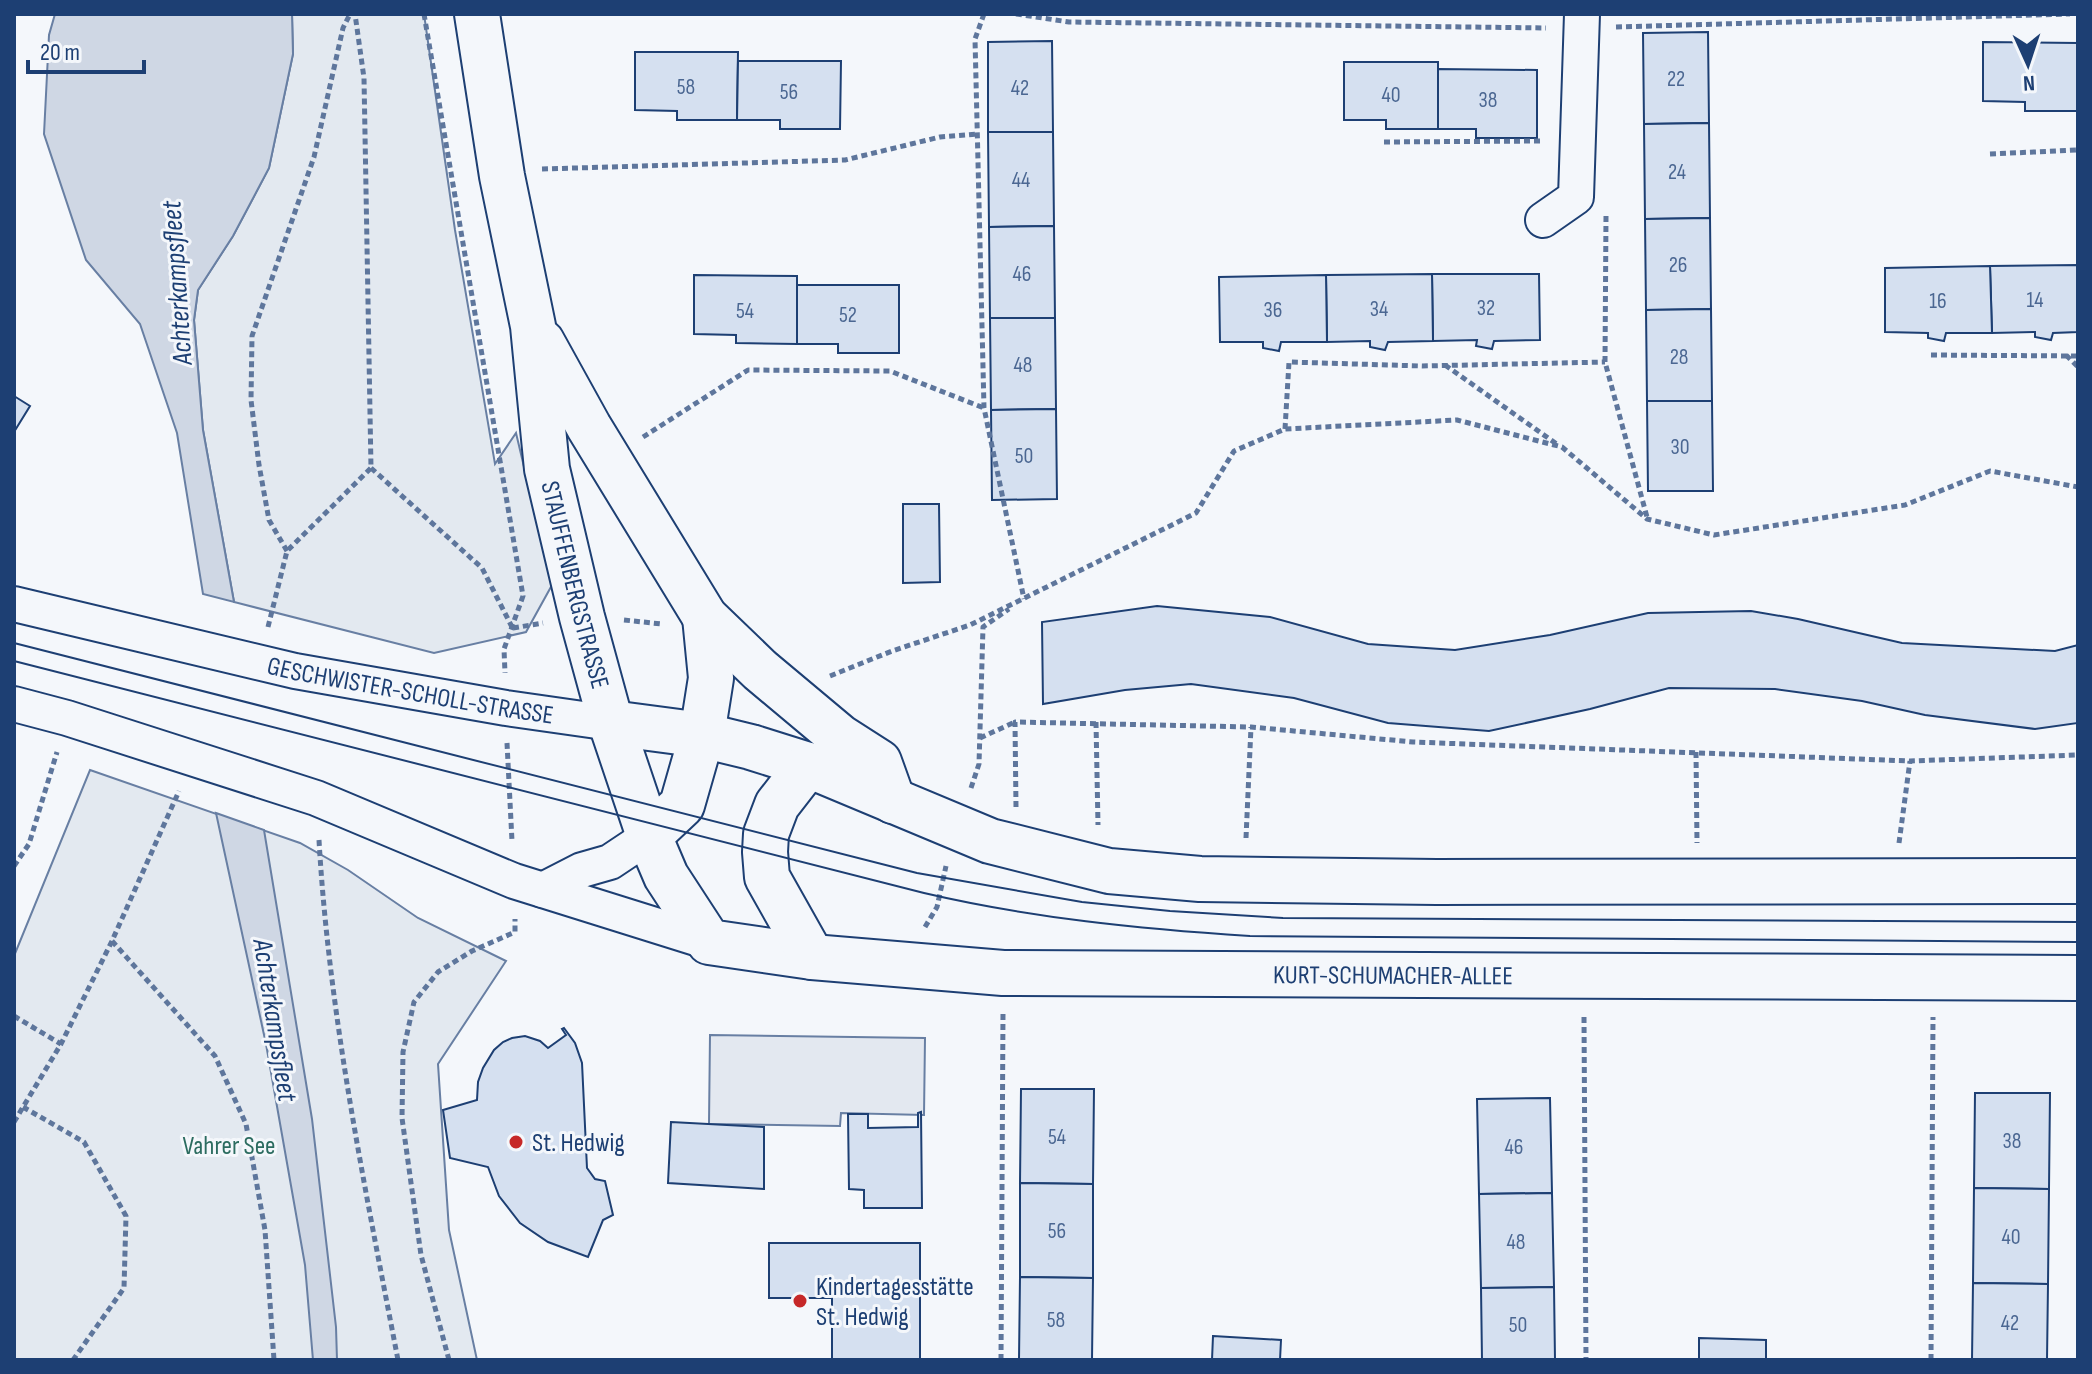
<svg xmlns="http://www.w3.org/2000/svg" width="2092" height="1374" viewBox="0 0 2092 1374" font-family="'Sofia Sans Condensed',sans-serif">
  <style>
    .green { fill: #e3e9f0; stroke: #687fa3; stroke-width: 2 }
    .parking { fill: #e3e8f0; stroke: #687fa3; stroke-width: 2 }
    .water { fill: #cfd7e4; stroke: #687fa3; stroke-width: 2 }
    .building { fill: #d5e0f0; stroke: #1d3f73; stroke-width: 2 }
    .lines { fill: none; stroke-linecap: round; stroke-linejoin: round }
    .minor-casing { stroke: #1d3f73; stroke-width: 38 }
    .tertiary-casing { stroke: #1d3f73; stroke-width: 48 }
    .path { stroke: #5e769c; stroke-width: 5; stroke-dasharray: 6 4; stroke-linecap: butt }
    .minor { stroke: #f4f7fb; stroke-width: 34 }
    .tertiary { stroke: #f4f7fb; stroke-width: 44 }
    .tram { stroke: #1d3f73; stroke-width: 2 }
    .poi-dot { fill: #c62828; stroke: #f4f7fb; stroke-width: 3 }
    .labels { text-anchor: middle; stroke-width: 6; stroke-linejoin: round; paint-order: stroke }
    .number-label { font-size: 22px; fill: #4b6792 }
    .street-label { font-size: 26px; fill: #1d3f73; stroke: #f4f7fb }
    .poi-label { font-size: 26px; fill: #1d3f73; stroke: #f4f7fb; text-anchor: start }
    .park-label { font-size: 26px; fill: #2c6c60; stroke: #f4f7fb }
    .water-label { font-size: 28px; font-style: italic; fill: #1d3f73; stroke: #f4f7fb }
  </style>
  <rect width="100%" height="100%" fill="#f4f7fb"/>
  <g class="green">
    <polygon points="292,14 424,14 455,230 495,464 516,433 552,585 526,632 434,653 234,602 203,430 194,320 198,290 233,236 269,168 293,54"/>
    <polygon points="90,770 300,843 348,870 418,918 506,961 438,1064 449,1230 477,1360 14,1360 14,956"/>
  </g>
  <polygon class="parking" points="710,1035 925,1038 924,1115 841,1113 840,1126 709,1124"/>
  <g class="water">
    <polygon points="55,14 292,14 293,54 269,168 233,236 198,290 194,320 203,430 234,602 203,594 177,433 140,324 86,260 44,134 49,35"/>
    <polygon points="216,813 264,830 312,1119 336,1327 337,1360 313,1360 305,1265 266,1044"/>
  </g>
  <g class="building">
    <polygon points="1708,32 1709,123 1644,124 1643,33"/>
    <polygon points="1052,41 1053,132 988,132 988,42"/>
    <polygon points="1983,42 2078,43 2078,111 2025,111 2025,102 1983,101"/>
    <polygon points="635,52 738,52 737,120 677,120 677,111 635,110"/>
    <polygon points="738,61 841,61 840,129 780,129 780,120 737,120"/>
    <polygon points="1344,62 1438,62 1438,129 1386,129 1386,120 1344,120"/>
    <polygon points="1438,69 1537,70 1537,138 1476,138 1476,129 1438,129"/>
    <polygon points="1709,123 1710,218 1645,219 1644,124"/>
    <polygon points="988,132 1053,132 1054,226 989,227"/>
    <polygon points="1710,218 1711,309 1646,310 1645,219"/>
    <polygon points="1054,226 1055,318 990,318 989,227"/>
    <polygon points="2078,265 2078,332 2053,333 2051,340 2035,337 2035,332 1992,333 1990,266"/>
    <polygon points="1990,266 1992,333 1946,333 1944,341 1928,338 1928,333 1885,332 1885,268"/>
    <polygon points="1432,274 1539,274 1540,340 1494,341 1492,349 1476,346 1477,340 1433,341"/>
    <polygon points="1432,274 1433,341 1388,342 1385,350 1370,347 1370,341 1327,342 1326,275"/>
    <polygon points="694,275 797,276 797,344 736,343 736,335 694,334"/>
    <polygon points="1326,275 1327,342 1281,342 1279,351 1263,348 1263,342 1220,342 1219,277"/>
    <polygon points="797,285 899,285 899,353 838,353 838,344 797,344"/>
    <polygon points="1711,309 1712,401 1647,401 1646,310"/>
    <polygon points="990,318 1055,318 1056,409 991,410"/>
    <polygon points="14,396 30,406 14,432"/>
    <polygon points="1647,401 1712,401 1713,491 1648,491"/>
    <polygon points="1056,409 1057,499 992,500 991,410"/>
    <polygon points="903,504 939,504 940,582 903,583"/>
    <polygon points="1157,606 1270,617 1368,644 1455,650 1550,635 1648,613 1751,611 1798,619 1902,643 2055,651 2078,645 2078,723 2035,729 1925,715 1862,701 1775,689 1669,688 1590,709 1489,731 1388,723 1294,698 1191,684 1125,690 1043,704 1042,622"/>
    <polygon points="564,1028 575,1043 582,1063 587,1168 595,1179 605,1181 613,1215 603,1220 588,1257 548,1242 520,1223 499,1196 488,1167 450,1158 443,1110 477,1100 478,1082 483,1068 494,1050 503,1042 512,1038 525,1036 540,1041 548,1048 566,1035 562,1029"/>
    <polygon points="1021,1089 1094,1089 1093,1184 1020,1183"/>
    <polygon points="1975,1093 2050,1093 2049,1189 1974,1188"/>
    <polygon points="1550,1098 1552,1193 1479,1194 1477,1099"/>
    <polygon points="921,1112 922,1208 864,1208 864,1190 849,1189 848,1114 868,1114 868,1128 918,1127 918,1113"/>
    <polygon points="671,1122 764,1127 764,1189 668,1183"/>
    <polygon points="1020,1183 1093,1184 1093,1278 1020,1277"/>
    <polygon points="1974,1188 2049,1189 2048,1284 1973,1283"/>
    <polygon points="1552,1193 1554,1287 1481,1288 1479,1194"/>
    <polygon points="769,1243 920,1243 920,1360 832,1360 832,1298 769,1298"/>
    <polygon points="1020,1277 1093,1278 1092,1360 1019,1360"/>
    <polygon points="1973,1283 2048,1284 2047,1360 1972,1360"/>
    <polygon points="1554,1287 1555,1360 1482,1360 1481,1288"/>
    <polygon points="1213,1336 1281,1340 1280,1360 1212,1360"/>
    <polygon points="1699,1338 1766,1340 1766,1360 1699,1360"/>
  </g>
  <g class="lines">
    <g class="minor-casing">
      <g id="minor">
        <polyline points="1543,220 1576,197 1582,14"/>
        <path id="s1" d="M14,604L295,671L506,708L611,723"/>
        <polyline points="14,704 67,718 316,798 514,881 709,942"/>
        <polyline points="543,890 582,870 610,862 649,836"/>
      </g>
    </g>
    <g class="tertiary-casing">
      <g id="tertiary">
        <path id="s2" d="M477,14L502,176L533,326L547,469L582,617L611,723L649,836L666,876L709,942L812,957L1003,973L2078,978"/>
        <polyline points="542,342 589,427 705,617 760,670 840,737 879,762 893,801"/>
        <polyline points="611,723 702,735 751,747 808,765 990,841 1109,871 1200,879 1437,882 2078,881"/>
        <polyline points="808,765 777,805 766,834 765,852 767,877 812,957"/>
        <polyline points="649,836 682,805 702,735 711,678 705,617"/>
      </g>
    </g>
    <g class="path">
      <polyline points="424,14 523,596 504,649 505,673"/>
      <polyline points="984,14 975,39 984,408 1024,599"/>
      <polyline points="1016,14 1069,22 1546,28"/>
      <polyline points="1616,27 2070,14"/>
      <polyline points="1384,142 1542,141"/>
      <polyline points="1990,154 2078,150"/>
      <polyline points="542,169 845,160 940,137 977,134"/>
      <polyline points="1606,216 1605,362 1647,517"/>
      <polyline points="1931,355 2078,356"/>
      <polyline points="2066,355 2078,367"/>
      <polyline points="1445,365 1558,445"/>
      <polyline points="1285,429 1289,362 1422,366 1605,362"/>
      <polyline points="643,437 748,370 890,371 984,408"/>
      <polyline points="371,468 482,568 512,627"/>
      <polyline points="287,551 269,520 259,465 251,400 252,336 314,157 343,28 350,14"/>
      <polyline points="624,620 662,624"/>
      <polyline points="268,627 287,551 371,468 364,78 355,14"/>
      <polyline points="513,628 543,623"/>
      <polyline points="830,676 892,651 970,625 1196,513 1234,451 1285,429 1457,420 1562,447 1647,519 1714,535 1905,505 1990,471 2078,487"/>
      <polyline points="1096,722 1098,825"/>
      <polyline points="980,738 1015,722"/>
      <polyline points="507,743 512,841"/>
      <polyline points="1696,752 1697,843"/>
      <polyline points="971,788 979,764 983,627 1009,609"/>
      <polyline points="1016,807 1015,722 1251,727 1413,742 1910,761 2078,755"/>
      <polyline points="1246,838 1251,727"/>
      <path d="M319,840C329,1015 365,1188 398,1360"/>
      <polyline points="1899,843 1910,761"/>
      <polyline points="14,866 29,844 57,752"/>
      <polyline points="925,927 937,907 946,866"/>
      <polyline points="112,941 215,1056 246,1124 265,1230 274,1360"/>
      <polyline points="14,1016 61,1044"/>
      <polyline points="1584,1017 1586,1360"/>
      <polyline points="23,1107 84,1142 126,1216 124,1288 73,1360"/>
      <polyline points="14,1122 61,1044 112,941 179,791"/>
      <polyline points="449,1360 421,1255 402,1118 403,1052 414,1002 438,972 472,951 515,932 515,919"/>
      <polyline points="1001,1360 1003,1013"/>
      <polyline points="1931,1360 1933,1017"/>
    </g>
    <use href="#minor" class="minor"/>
    <use href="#tertiary" class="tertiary"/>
    <g class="tram">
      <polyline points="14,643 917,873 1082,902 1170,911 1283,918 2078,922"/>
      <path d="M14,661L924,893C1031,918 1140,929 1250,936L2078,942"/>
    </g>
  </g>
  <g class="poi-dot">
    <circle cx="516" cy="1142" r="8"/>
    <circle cx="800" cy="1301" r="8"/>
  </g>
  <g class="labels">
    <g class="number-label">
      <text x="1676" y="86">22</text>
      <text x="686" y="94">58</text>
      <text x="1020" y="95">42</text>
      <text x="789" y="99">56</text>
      <text x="1391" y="102">40</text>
      <text x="1488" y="107">38</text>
      <text x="1677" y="179">24</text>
      <text x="1021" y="187">44</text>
      <text x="1678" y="272">26</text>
      <text x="1022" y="281">46</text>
      <text x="2035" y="307">14</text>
      <text x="1938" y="308">16</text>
      <text x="1486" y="315">32</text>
      <text x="1379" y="316">34</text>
      <text x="1273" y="317">36</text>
      <text x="745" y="318">54</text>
      <text x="848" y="322">52</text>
      <text x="1679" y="364">28</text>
      <text x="1023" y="372">48</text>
      <text x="1680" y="454">30</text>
      <text x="1024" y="463">50</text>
      <text x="1057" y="1144">54</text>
      <text x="2012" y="1148">38</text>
      <text x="1514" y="1154">46</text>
      <text x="1057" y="1238">56</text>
      <text x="2011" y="1244">40</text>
      <text x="1516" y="1249">48</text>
      <text x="1056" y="1327">58</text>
      <text x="2010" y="1330">42</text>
      <text x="1518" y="1332">50</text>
    </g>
    <g class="street-label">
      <text dy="9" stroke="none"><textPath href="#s2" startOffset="580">STAUFFENBERGSTRASSE</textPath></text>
      <text dy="9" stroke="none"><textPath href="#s1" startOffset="406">GESCHWISTER-SCHOLL-STRASSE</textPath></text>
      <text dy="9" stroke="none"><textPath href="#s2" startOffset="1650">KURT-SCHUMACHER-ALLEE</textPath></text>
    </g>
    <g class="poi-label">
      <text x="532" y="1151">St. Hedwig</text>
      <text x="816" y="1295">Kindertagesstätte<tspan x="816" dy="30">St. Hedwig</tspan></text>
    </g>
    <g class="park-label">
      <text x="229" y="1154">Vahrer See</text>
    </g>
    <g class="water-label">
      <text transform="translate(176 283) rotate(-94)" y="10">Achterkampsfleet</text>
      <text transform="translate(276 1020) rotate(81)" y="10">Achterkampsfleet</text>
    </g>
  </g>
  <rect width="2092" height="1374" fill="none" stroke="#1d3f73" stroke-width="32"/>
  <g transform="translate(2028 64) rotate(177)" stroke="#f4f7fb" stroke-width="6" paint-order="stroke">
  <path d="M0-6L14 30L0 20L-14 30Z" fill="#1d3f73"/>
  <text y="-12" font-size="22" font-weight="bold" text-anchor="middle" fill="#1d3f73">N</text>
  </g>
  <path d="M28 60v12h116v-12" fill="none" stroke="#1d3f73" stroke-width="4"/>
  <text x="40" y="60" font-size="24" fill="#1d3f73" stroke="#f4f7fb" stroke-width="6" paint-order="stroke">20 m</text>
</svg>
